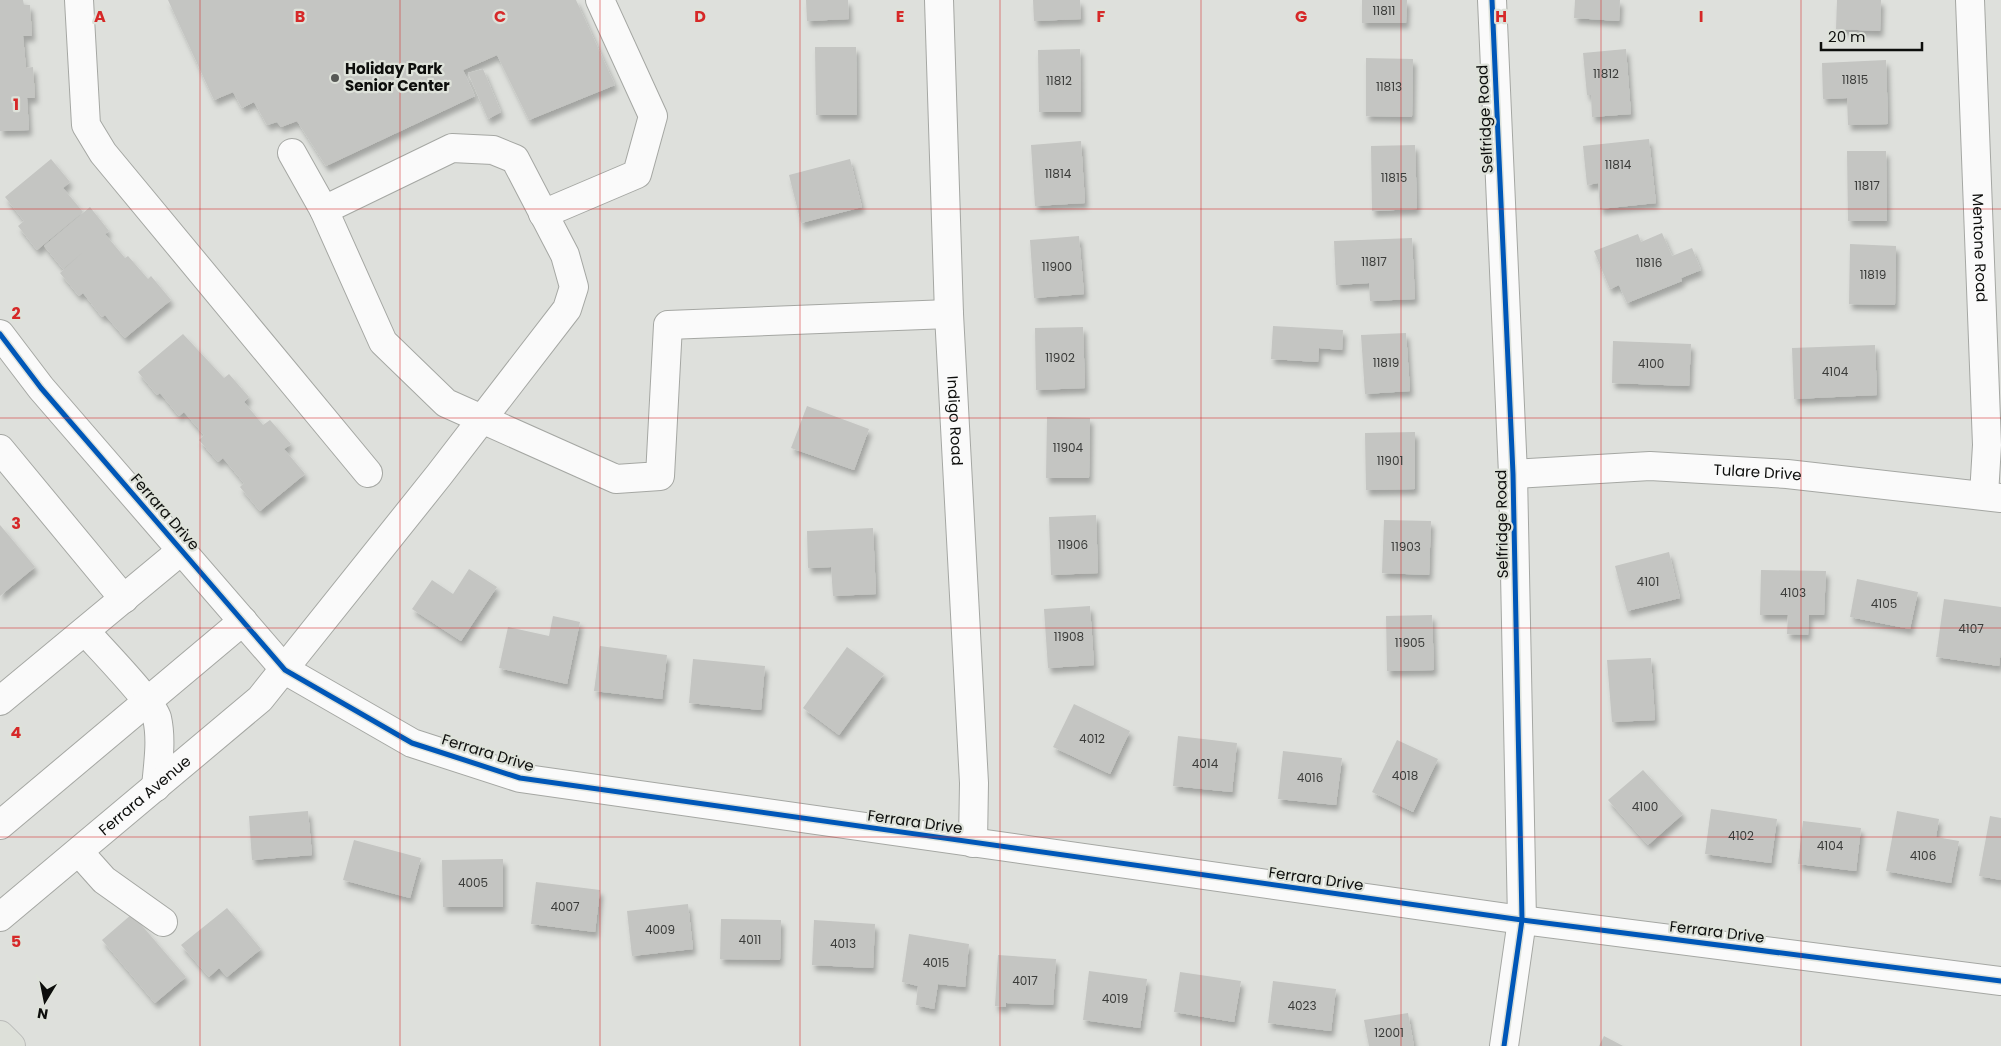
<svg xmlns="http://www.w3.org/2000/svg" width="2001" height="1046" viewBox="0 0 2001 1046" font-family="Poppins,sans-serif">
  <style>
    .building { fill: #c4c5c2; filter: url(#shadow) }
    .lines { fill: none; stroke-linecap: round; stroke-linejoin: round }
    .minor-casing { stroke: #a5a7a3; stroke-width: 30 }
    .major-casing { stroke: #babbb9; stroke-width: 30 }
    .minor { stroke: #fafafa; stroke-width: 28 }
    .major { stroke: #dde0d9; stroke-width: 28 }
    .cycleway-casing { stroke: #dee2da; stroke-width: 8 }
    .cycleway { stroke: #0057b8; stroke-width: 5 }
    .grid { fill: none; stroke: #d62828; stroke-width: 1; stroke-opacity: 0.55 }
    .poi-dot { fill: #565855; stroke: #dee2da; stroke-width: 2 }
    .labels { text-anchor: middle; stroke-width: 4.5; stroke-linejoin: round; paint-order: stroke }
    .number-label { font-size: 12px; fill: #3b3c3a }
    .poi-label { font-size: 15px; font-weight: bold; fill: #0d0e0c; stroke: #dee2da; text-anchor: start }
    .street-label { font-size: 15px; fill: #0d0e0c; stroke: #dee2da }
    .grid-label { font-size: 16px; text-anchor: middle; font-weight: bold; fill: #d62828; stroke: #dee2da; stroke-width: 4.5; stroke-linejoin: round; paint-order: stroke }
  </style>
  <defs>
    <filter id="shadow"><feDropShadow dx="3" dy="5.5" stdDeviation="2.5" flood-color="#0004"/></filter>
  </defs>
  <rect width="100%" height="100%" fill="#dee0dc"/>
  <g class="building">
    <polygon points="0,0 23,0 24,5 30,5 32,36 23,36 26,68 33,67 35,98 27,98 29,130 0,131"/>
    <polygon points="168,0 576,0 615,85 529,120 497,55 463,70 475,96 326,166 297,121 281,127 277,122 267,125 254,102 242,108 233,92 214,100"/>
    <polygon points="806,0 848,0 849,19 807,21"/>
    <polygon points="1033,0 1080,0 1081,19 1034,21"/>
    <polygon points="1362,0 1407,0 1406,23 1362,23"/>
    <polygon points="1575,0 1620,0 1619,21 1574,18"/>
    <polygon points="1837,0 1881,0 1880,31 1836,29"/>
    <polygon points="815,47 856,47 857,115 816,115"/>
    <polygon points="1080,49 1081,112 1039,112 1038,50"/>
    <polygon points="1626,49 1631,114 1592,117 1591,95 1587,95 1583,53"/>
    <polygon points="1366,58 1413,59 1412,117 1366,116"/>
    <polygon points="1886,60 1888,124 1848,125 1847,98 1823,99 1822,63"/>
    <polygon points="483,69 501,112 488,119 468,73"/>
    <polygon points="1649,139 1656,203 1600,209 1598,183 1587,185 1583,146"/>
    <polygon points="1081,141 1085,203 1035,206 1031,145"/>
    <polygon points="1415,145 1417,209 1372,211 1371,146"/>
    <polygon points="1847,151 1886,151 1887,221 1848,221"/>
    <polygon points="51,159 70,182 63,188 83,212 37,250 18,226 24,221 5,197"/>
    <polygon points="850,159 862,207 801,223 789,175"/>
    <polygon points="90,207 109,231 105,234 125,258 128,256 148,279 151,276 171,300 125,338 105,315 102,317 83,293 79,296 60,273 82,253 63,269 44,246"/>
    <polygon points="1662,233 1672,256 1692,248 1701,270 1681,278 1682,281 1627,303 1619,285 1610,289 1594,251 1638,234 1641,242"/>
    <polygon points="1079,236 1084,294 1034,298 1030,240"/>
    <polygon points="1412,238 1415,299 1370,301 1369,283 1336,285 1334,241"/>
    <polygon points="1850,244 1896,246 1895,305 1849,304"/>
    <polygon points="1273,326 1343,330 1342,350 1319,348 1318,362 1271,359"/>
    <polygon points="1083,327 1085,388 1036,390 1035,328"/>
    <polygon points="1406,333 1410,391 1365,394 1361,335"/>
    <polygon points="183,334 224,378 229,374 249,397 244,402 263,425 270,420 291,444 284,449 305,474 260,511 240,487 244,483 223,458 218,462 199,440 204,435 184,412 179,416 160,393 157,395 138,372"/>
    <polygon points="1613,341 1691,344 1689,386 1612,383"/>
    <polygon points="1875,345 1877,395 1794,399 1792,348"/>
    <polygon points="807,406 869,429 854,470 791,448"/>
    <polygon points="1047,417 1090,418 1089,478 1046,478"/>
    <polygon points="1415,432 1415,489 1366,490 1365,433"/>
    <polygon points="1096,515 1098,573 1051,575 1049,517"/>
    <polygon points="1384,520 1431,521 1429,575 1382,573"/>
    <polygon points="0,525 35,567 0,596"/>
    <polygon points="873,528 876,594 833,596 831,567 808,568 807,531"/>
    <polygon points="1669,552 1680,598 1627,611 1615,566"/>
    <polygon points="469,569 497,587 461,641 412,609 432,580 453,594"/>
    <polygon points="1761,570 1826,571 1824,615 1809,615 1808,635 1787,634 1788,615 1760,615"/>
    <polygon points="1857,579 1918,592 1910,629 1850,617"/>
    <polygon points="1944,599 2001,607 2001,650 1999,666 1936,657"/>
    <polygon points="1090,606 1094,665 1048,668 1044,609"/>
    <polygon points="1432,615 1434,670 1387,671 1386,616"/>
    <polygon points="553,616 580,622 567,684 499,668 508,627 549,636"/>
    <polygon points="600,646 667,655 662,699 594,691"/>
    <polygon points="847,647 884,674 839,735 803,708"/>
    <polygon points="1651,658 1655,720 1612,722 1607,660"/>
    <polygon points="693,659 765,666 761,710 689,703"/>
    <polygon points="1074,704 1130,731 1110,774 1053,747"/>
    <polygon points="1178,736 1237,743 1232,792 1173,786"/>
    <polygon points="1397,740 1438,759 1413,812 1372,792"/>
    <polygon points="1283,751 1342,758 1336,805 1278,799"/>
    <polygon points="1643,770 1683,814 1648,845 1608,800"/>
    <polygon points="1711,809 1777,819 1771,863 1705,854"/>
    <polygon points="308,811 312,855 252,860 249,816"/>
    <polygon points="1897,811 1939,819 1936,837 1959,841 1951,883 1886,871"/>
    <polygon points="1990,816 2001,818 2001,880 1979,876"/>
    <polygon points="1803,821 1861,828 1856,871 1798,864"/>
    <polygon points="354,840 421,858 410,898 343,880"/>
    <polygon points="503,859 503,907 443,907 442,860"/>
    <polygon points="536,882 600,890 595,932 531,924"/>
    <polygon points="688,904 693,949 632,956 627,911"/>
    <polygon points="227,908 261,949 227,977 219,968 209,977 181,945"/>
    <polygon points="132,914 186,977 155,1003 102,940"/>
    <polygon points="721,919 781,920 780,960 720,959"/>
    <polygon points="814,920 875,924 873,968 812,965"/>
    <polygon points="909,934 969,944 965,987 938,984 934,1009 916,1005 918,986 902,982"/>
    <polygon points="998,955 1056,959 1053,1005 1006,1003 1006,1007 995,1006"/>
    <polygon points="1089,971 1147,979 1140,1028 1083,1020"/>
    <polygon points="1180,972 1241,981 1234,1022 1174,1012"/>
    <polygon points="1273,981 1336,989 1331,1031 1268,1023"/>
    <polygon points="1408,1013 1414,1046 1369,1046 1364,1020"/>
    <polygon points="1604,1036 1623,1046 1599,1046"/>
  </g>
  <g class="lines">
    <g class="minor-casing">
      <g id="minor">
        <polyline points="79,0 86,125 103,153 368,473"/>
        <path id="s1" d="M939,0L949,314L974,783L973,843"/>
        <polyline points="1492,0 1513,474 1522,920 1504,1046"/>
        <path id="s2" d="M1970,0L1987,445L1984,495"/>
        <polyline points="292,153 324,210 383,342 446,403 616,479 660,476 668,325 949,314"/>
        <polyline points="543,214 637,174 653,116 600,0"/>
        <polyline points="0,334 41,388 285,670 412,743 520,778 1522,920 2001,981"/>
        <polyline points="0,449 124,599"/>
        <path id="s3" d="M1513,474L1650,466L1787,474L2001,498"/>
        <path d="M85,631C99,647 153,702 157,718C162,740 158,764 156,787"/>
        <polyline points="0,701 182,550"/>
        <polyline points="0,825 243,621"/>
        <polyline points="79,852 104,880 163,922"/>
        <path id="s4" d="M0,917L260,699L439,475L567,309L574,287L565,255L515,159L493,150L452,148L324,210"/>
      </g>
    </g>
    <g class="major-casing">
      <polyline id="major" points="0,1035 11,1046"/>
    </g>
    <use href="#minor" class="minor"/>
    <use href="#major" class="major"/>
    <g class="cycleway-casing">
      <g id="cycleway">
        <polyline points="1492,0 1513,474 1522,920 1504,1046"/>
        <polyline points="0,334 41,388 285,670 412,743 520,778 1522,920 2001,981"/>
      </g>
    </g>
    <use href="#cycleway" class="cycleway"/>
  </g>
  <path class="grid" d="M200,0V1046M400,0V1046M600,0V1046M800,0V1046M1000,0V1046M1201,0V1046M1401,0V1046M1601,0V1046M1801,0V1046M0,209H2001M0,418H2001M0,628H2001M0,837H2001"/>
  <circle class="poi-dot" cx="335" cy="78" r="5"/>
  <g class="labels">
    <g class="number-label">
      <text x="1384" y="15">11811</text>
      <text x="1606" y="78">11812</text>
      <text x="1855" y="84">11815</text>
      <text x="1059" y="85">11812</text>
      <text x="1389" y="91">11813</text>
      <text x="1618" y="169">11814</text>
      <text x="1058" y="178">11814</text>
      <text x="1394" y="182">11815</text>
      <text x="1867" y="190">11817</text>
      <text x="1374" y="266">11817</text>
      <text x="1649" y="267">11816</text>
      <text x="1057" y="271">11900</text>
      <text x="1873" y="279">11819</text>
      <text x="1060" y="362">11902</text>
      <text x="1386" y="367">11819</text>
      <text x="1651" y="368">4100</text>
      <text x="1835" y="376">4104</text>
      <text x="1068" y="452">11904</text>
      <text x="1390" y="465">11901</text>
      <text x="1073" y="549">11906</text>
      <text x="1406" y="551">11903</text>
      <text x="1648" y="586">4101</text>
      <text x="1793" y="597">4103</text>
      <text x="1884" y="608">4105</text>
      <text x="1971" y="633">4107</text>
      <text x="1069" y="641">11908</text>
      <text x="1410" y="647">11905</text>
      <text x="1092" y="743">4012</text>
      <text x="1205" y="768">4014</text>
      <text x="1405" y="780">4018</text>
      <text x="1310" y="782">4016</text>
      <text x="1645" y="811">4100</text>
      <text x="1741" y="840">4102</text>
      <text x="1830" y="850">4104</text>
      <text x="1923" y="860">4106</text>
      <text x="473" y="887">4005</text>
      <text x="565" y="911">4007</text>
      <text x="660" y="934">4009</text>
      <text x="750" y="944">4011</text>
      <text x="843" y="948">4013</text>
      <text x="936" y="967">4015</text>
      <text x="1025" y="985">4017</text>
      <text x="1115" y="1003">4019</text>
      <text x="1302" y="1010">4023</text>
      <text x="1389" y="1037">12001</text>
    </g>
    <g class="poi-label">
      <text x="345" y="74">Holiday Park<tspan x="345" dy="17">Senior Center</tspan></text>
    </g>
    <g class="street-label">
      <text transform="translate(1485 119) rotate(-93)" y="5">Selfridge Road</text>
      <text dy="5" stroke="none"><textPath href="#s2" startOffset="248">Mentone Road</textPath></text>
      <text dy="5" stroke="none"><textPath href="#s1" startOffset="421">Indigo Road</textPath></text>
      <text dy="5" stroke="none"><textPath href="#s3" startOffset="245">Tulare Drive</textPath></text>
      <text transform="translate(165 512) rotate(49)" y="5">Ferrara Drive</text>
      <text transform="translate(1502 524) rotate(-91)" y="5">Selfridge Road</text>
      <text transform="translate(488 753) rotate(17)" y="5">Ferrara Drive</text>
      <text dy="5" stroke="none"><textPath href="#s4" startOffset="189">Ferrara Avenue</textPath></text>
      <text transform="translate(915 822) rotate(8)" y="5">Ferrara Drive</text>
      <text transform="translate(1316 879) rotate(8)" y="5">Ferrara Drive</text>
      <text transform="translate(1717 932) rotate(7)" y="5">Ferrara Drive</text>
    </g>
  </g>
  <g class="grid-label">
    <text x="100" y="22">A</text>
    <text x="300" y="22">B</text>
    <text x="500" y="22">C</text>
    <text x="700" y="22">D</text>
    <text x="900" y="22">E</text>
    <text x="1101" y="22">F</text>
    <text x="1301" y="22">G</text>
    <text x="1501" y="22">H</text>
    <text x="1701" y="22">I</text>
    <text x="16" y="110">1</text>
    <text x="16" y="319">2</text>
    <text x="16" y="529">3</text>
    <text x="16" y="738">4</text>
    <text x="16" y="947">5</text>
  </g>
  <g transform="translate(45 1001) rotate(190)" stroke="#dee2da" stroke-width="4" paint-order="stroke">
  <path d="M0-4L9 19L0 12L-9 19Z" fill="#0d0e0c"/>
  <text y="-8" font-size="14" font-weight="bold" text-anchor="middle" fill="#0d0e0c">N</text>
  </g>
  <path d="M1821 42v8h101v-8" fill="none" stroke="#0d0e0c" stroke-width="2.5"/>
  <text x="1828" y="42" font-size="15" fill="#0d0e0c" stroke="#dee2da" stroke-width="4" paint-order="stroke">20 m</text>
</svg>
